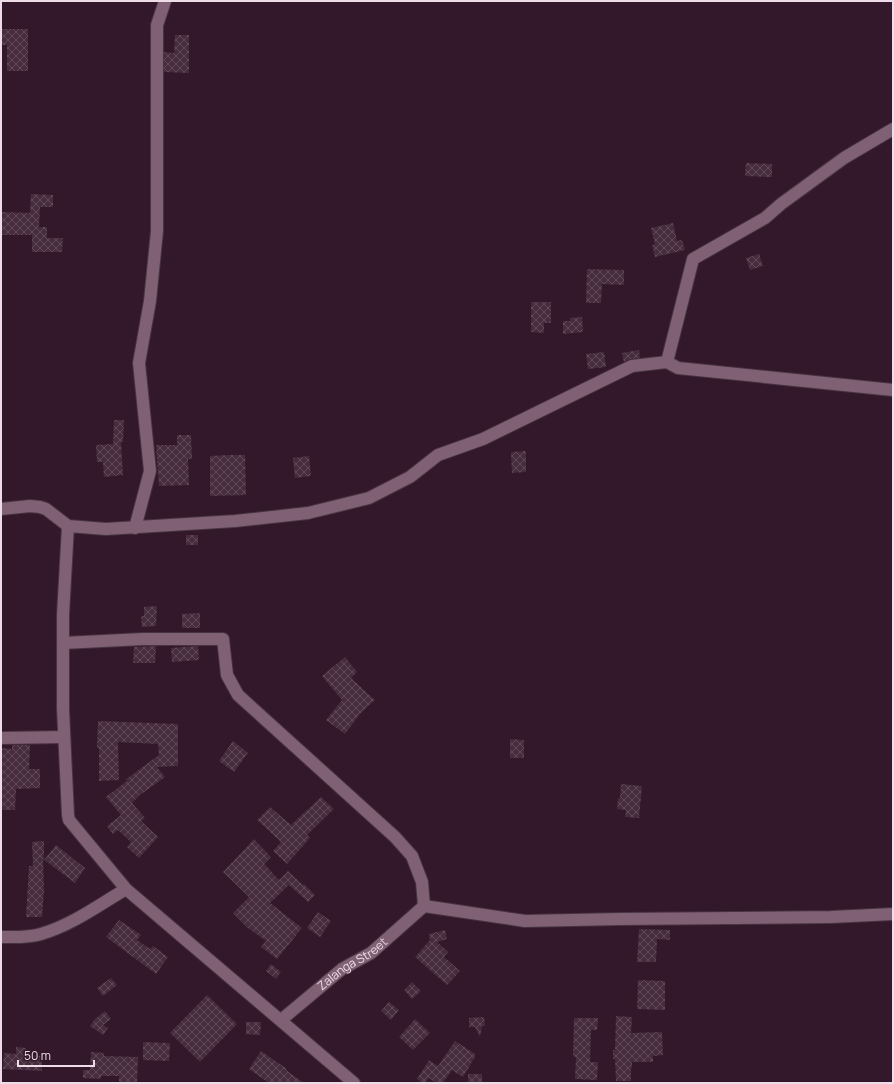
<svg xmlns="http://www.w3.org/2000/svg" width="894" height="1084" viewBox="0 0 894 1084" font-family="Manrope,sans-serif">
  <style>
    .building { fill: url(#building-cross-hatch) }
    .lines { fill: none; stroke-linecap: round; stroke-linejoin: round }
    .minor-casing { stroke: #483341; stroke-width: 14 }
    .minor { stroke: #7f6074; stroke-width: 12 }
    .labels { text-anchor: middle; stroke-width: 3.5; stroke-linejoin: round; paint-order: stroke }
    .street-label { font-size: 12px; fill: #eedce8; stroke: #32182a }
  </style>
  <defs>
    <pattern id="building-cross-hatch" width="8" height="8" patternUnits="userSpaceOnUse"><rect width="8" height="8" fill="#472c3e"/><path d="M0 0l8 8M0 8l8-8" fill="none" stroke="#624a5a"/></pattern>
  </defs>
  <rect width="100%" height="100%" fill="#32182a"/>
  <g class="building">
    <polygon points="1,29 28,29 28,71 7,71 7,45 1,45"/>
    <polygon points="175,35 189,35 189,73 164,72 164,52 174,53"/>
    <polygon points="746,163 772,164 772,177 745,176"/>
    <polygon points="31,194 53,195 53,207 40,207 39,227 47,227 47,238 63,238 62,252 32,252 32,235 1,235 1,212 30,213"/>
    <polygon points="673,223 677,241 682,240 685,250 655,257 652,245 655,244 651,228"/>
    <polygon points="759,254 763,266 750,270 746,258"/>
    <polygon points="587,269 624,270 624,285 602,284 601,303 586,303"/>
    <polygon points="531,302 551,302 551,323 544,323 544,333 531,332"/>
    <polygon points="582,317 583,332 563,334 563,321 570,321 570,318"/>
    <polygon points="639,350 640,358 631,359 624,362 622,353"/>
    <polygon points="604,352 606,367 588,369 586,354"/>
    <polygon points="114,420 124,420 123,442 121,442 123,475 104,477 103,462 97,462 96,445 113,444"/>
    <polygon points="177,435 191,435 192,459 188,459 189,485 159,486 156,445 177,445"/>
    <polygon points="526,451 526,472 512,473 511,452"/>
    <polygon points="230,455 245,455 246,495 210,496 210,456"/>
    <polygon points="309,456 311,476 295,478 293,458"/>
    <rect x="186" y="535" width="12" height="10"/>
    <polygon points="157,606 156,626 142,627 141,616 144,616 144,607"/>
    <polygon points="200,613 200,628 182,628 182,614"/>
    <polygon points="156,646 155,663 133,663 134,647"/>
    <polygon points="198,646 199,660 172,662 171,648"/>
    <polygon points="345,657 357,672 351,678 375,700 360,714 345,734 326,720 342,700 322,676"/>
    <polygon points="98,721 178,724 178,766 157,767 165,777 140,795 132,803 145,818 141,821 158,837 139,858 127,847 131,842 118,830 113,834 107,826 121,815 106,797 128,780 125,780 159,755 158,744 118,742 119,780 99,781 99,748 97,748"/>
    <polygon points="510,739 524,740 524,758 510,758"/>
    <polygon points="233,741 248,753 234,772 219,761"/>
    <polygon points="12,745 30,745 29,769 40,769 40,788 16,789 15,810 1,810 1,748 12,749"/>
    <polygon points="621,784 642,786 639,818 625,817 626,810 617,809 618,798 620,798"/>
    <polygon points="321,797 334,809 307,835 310,838 287,864 273,851 281,842 257,820 270,807 291,825"/>
    <polygon points="254,839 271,857 264,864 279,880 288,871 303,885 304,884 315,895 308,902 289,885 270,903 302,928 277,959 261,947 266,941 248,928 233,913 249,897 223,872"/>
    <polygon points="44,841 44,860 56,845 85,868 75,883 43,859 44,890 42,917 26,917 29,866 33,866 32,842"/>
    <polygon points="318,912 331,921 320,937 307,928"/>
    <polygon points="119,920 141,935 137,940 150,949 153,946 168,957 156,974 106,937"/>
    <polygon points="639,929 670,930 670,940 657,939 656,962 637,962"/>
    <polygon points="445,930 447,939 437,942 448,952 444,957 460,971 447,985 415,957 430,940 429,934"/>
    <polygon points="271,964 281,972 276,979 266,971"/>
    <polygon points="111,978 117,985 103,996 97,988"/>
    <polygon points="638,980 665,981 665,1010 637,1009"/>
    <polygon points="412,982 421,991 412,999 404,990"/>
    <polygon points="207,995 237,1024 200,1062 170,1033"/>
    <polygon points="389,1002 399,1010 391,1020 381,1011"/>
    <polygon points="105,1011 111,1019 103,1025 108,1028 103,1035 90,1026 95,1019"/>
    <polygon points="616,1016 632,1017 631,1033 662,1032 663,1055 653,1056 653,1062 632,1062 632,1068 631,1068 631,1081 616,1081 615,1059 613,1059 613,1050 615,1050"/>
    <polygon points="484,1017 485,1026 482,1026 480,1037 475,1027 469,1027 469,1018"/>
    <polygon points="574,1018 598,1018 597,1030 591,1030 590,1062 598,1062 597,1080 575,1079 576,1057 573,1056"/>
    <polygon points="415,1019 430,1033 413,1050 399,1037"/>
    <polygon points="246,1022 261,1022 260,1035 246,1034"/>
    <polygon points="455,1041 475,1054 475,1057 463,1077 452,1070 443,1083 436,1083 429,1078 425,1083 422,1083 417,1079 429,1060 438,1066"/>
    <polygon points="143,1042 170,1043 169,1061 143,1060"/>
    <polygon points="16,1047 26,1048 26,1055 42,1056 42,1071 3,1069 4,1053 16,1054"/>
    <polygon points="261,1051 287,1069 286,1070 304,1083 269,1083 249,1069"/>
    <polygon points="91,1052 104,1053 104,1056 138,1057 137,1083 119,1083 119,1076 101,1076 101,1079 83,1078 83,1070 90,1070"/>
    <rect x="468" y="1074" width="14" height="9"/>
  </g>
  <g class="lines">
    <g class="minor-casing">
      <g id="minor">
        <polyline points="667,362 678,368 893,390"/>
        <polyline points="1,509 30,506 40,507 46,509 68,526 106,529 235,521 308,513 369,498 410,477 438,455 483,439 632,366 667,362 693,259 765,218 781,204 844,158 893,129"/>
        <polyline points="68,526 63,615 63,709 68,815 69,820 126,889 354,1083"/>
        <polyline points="135,528 150,471 139,363 150,301 157,231 157,25 165,1"/>
        <polyline points="63,643 143,639 223,639 227,675 238,695 395,837 412,856 422,882 424,906"/>
        <polyline points="1,738 64,737"/>
        <polyline points="424,906 525,921 620,919 831,917 893,914"/>
        <path d="M1,937C15,937 28,938 41,934C72,925 99,905 126,889"/>
        <path id="s1" d="M281,1020L342,969L371,953L424,906"/>
      </g>
    </g>
    <use href="#minor" class="minor"/>
  </g>
  <g class="labels">
    <g class="street-label">
      <text dy="4" stroke="none"><textPath href="#s1" startOffset="91">Zalanga Street</textPath></text>
    </g>
  </g>
  <rect width="894" height="1084" fill="none" stroke="#eedce8" stroke-width="4"/>
  <path d="M18 1060v6h76v-6" fill="none" stroke="#eedce8" stroke-width="2"/>
  <text x="24" y="1060" font-size="12" fill="#eedce8" stroke="#32182a" stroke-width="3" paint-order="stroke">50 m</text>
</svg>
